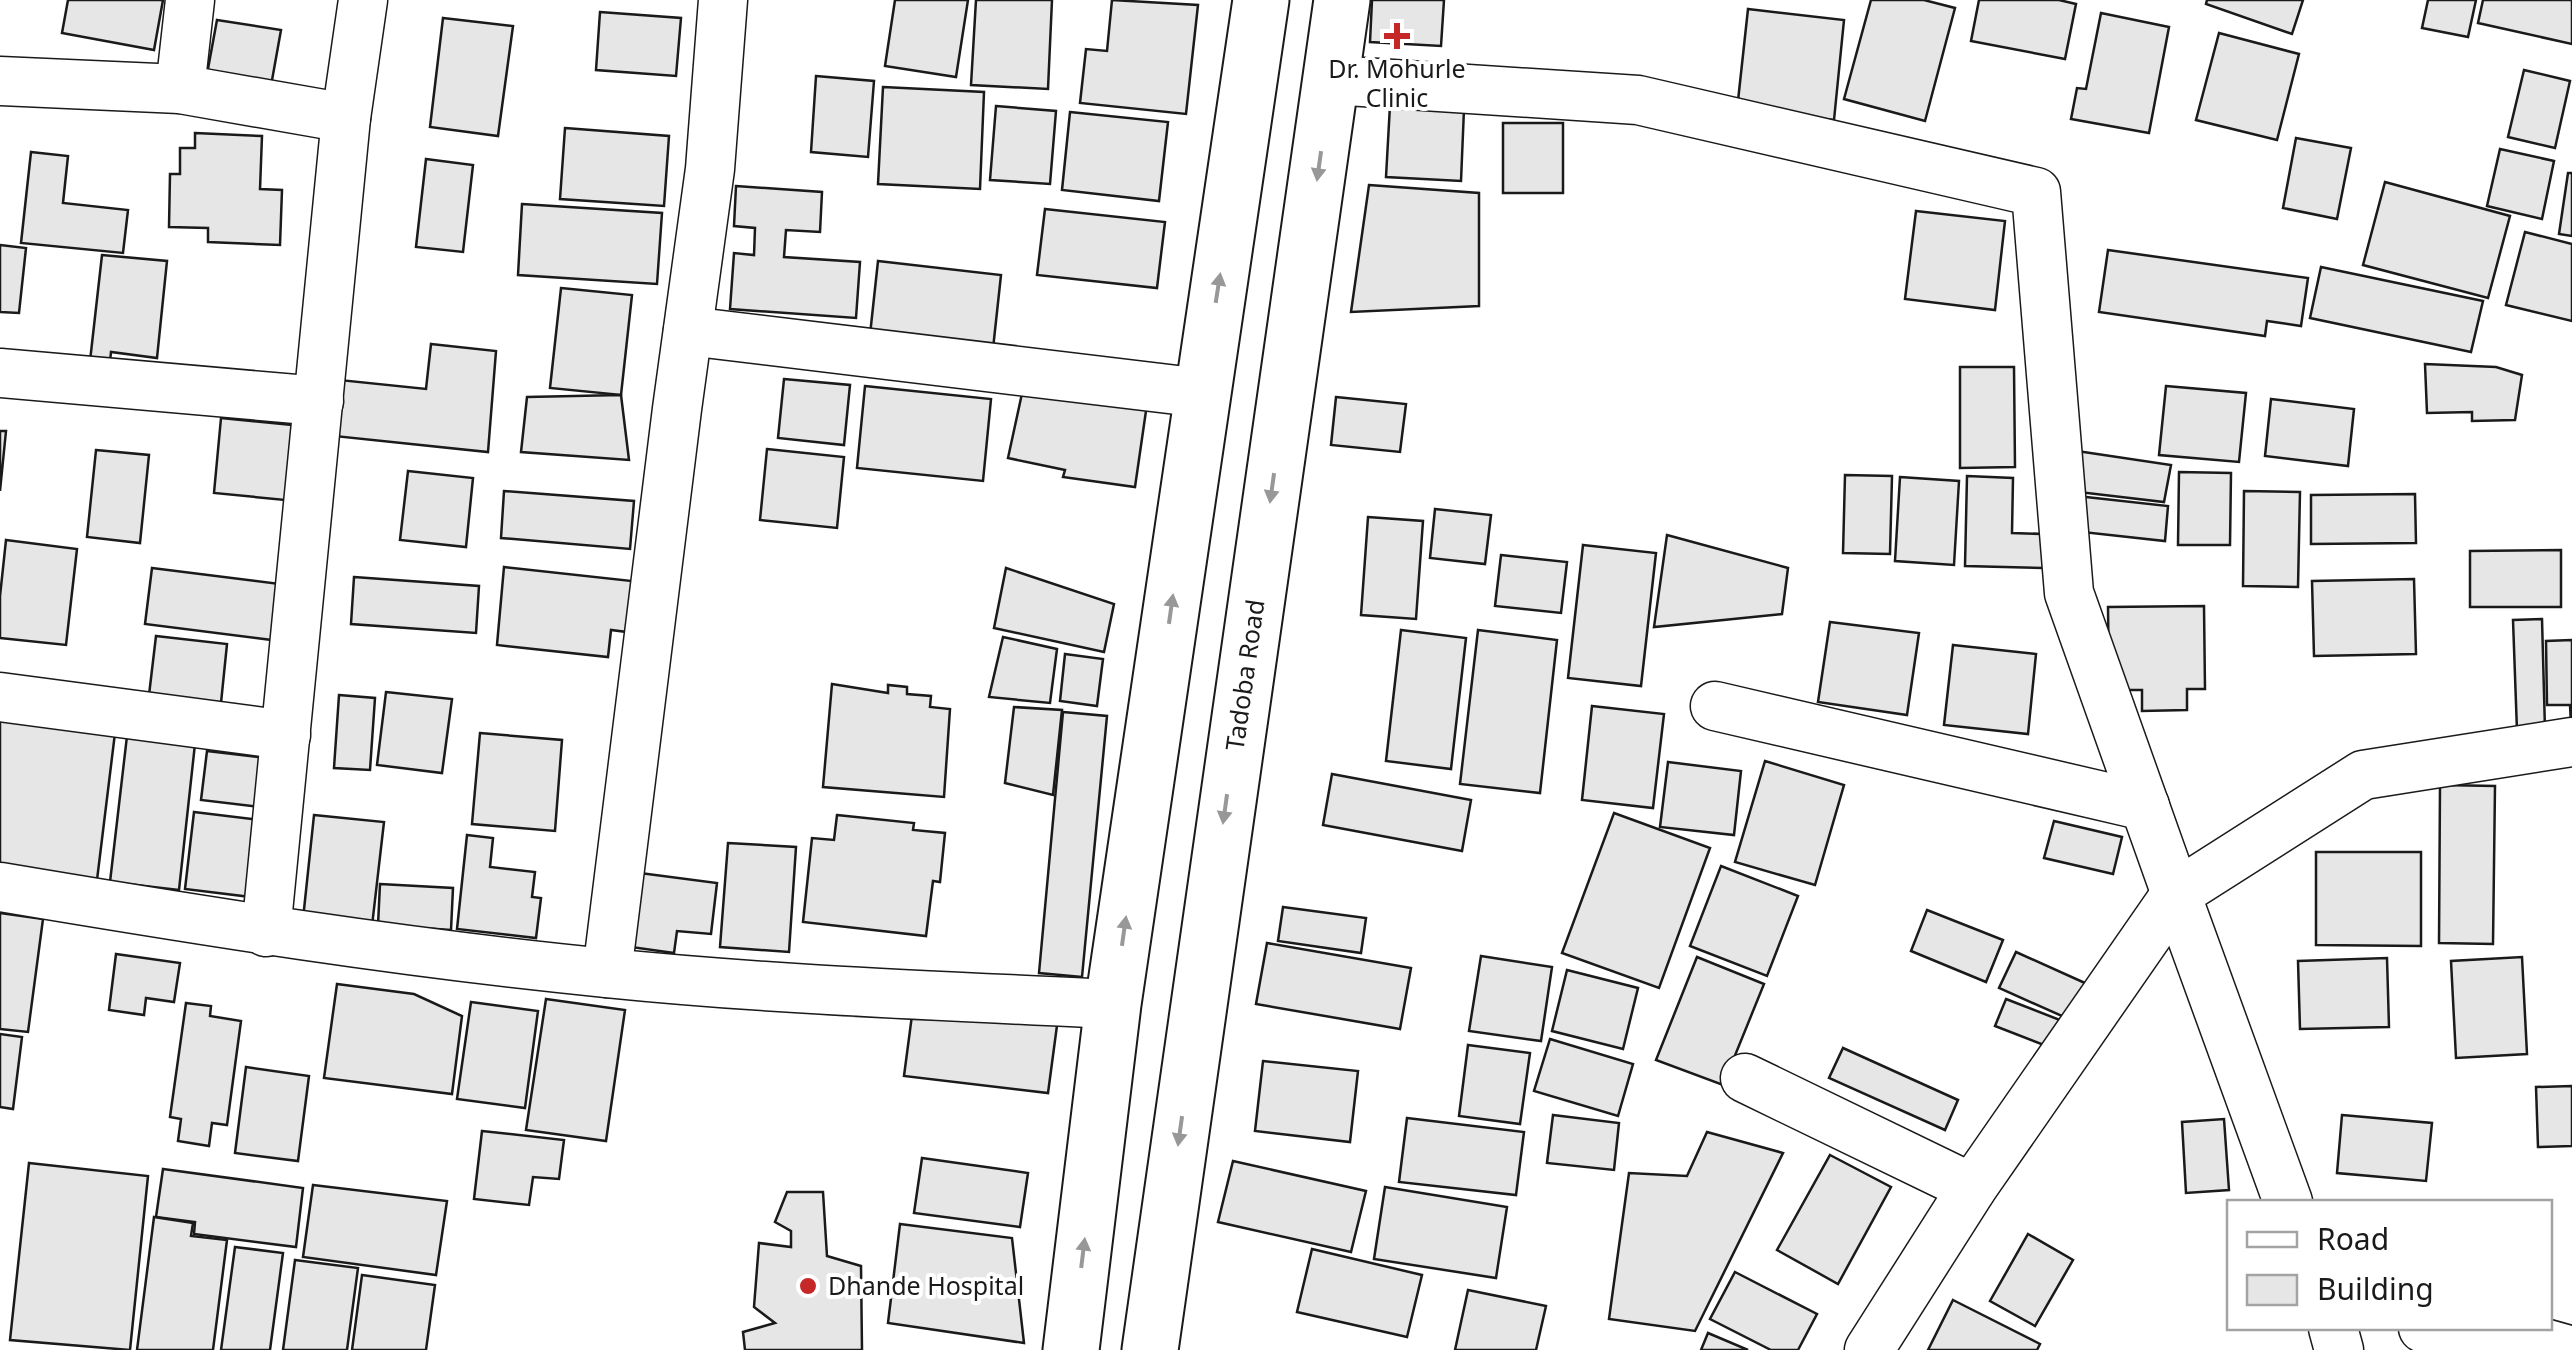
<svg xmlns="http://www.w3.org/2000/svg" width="2572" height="1350" viewBox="0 0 2572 1350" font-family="'Noto Sans',sans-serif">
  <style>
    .building { fill: #e6e6e6; stroke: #1a1a1a; stroke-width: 2.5 }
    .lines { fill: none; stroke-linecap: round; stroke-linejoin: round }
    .street-casing { stroke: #1a1a1a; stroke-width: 51 }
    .primary-casing { stroke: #1a1a1a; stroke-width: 59 }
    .street { stroke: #fff; stroke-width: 48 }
    .primary { stroke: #fff; stroke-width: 55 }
    .oneway { fill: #989898 }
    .poi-dot { fill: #c62828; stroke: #fff; stroke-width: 4 }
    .labels { text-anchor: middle; stroke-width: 8; stroke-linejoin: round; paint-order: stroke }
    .poi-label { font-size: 25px; fill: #1a1a1a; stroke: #fff }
    .street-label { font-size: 25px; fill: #1a1a1a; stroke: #fff }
  </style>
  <rect width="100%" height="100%" fill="#fff"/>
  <g class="building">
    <polygon points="68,0 163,0 154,50 62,33"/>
    <polygon points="895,0 968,0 956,77 885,66"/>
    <polygon points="976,0 1052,0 1048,89 971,85"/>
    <polygon points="1112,0 1198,5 1186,114 1080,103 1086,49 1107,51"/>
    <polygon points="1372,0 1444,0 1441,46 1370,42"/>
    <polygon points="1871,0 1924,0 1955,8 1925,121 1844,99"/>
    <polygon points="1979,0 2059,0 2076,4 2065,59 1971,41"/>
    <polygon points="2207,0 2303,0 2292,34 2206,4"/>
    <polygon points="2428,0 2476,0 2468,37 2422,28"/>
    <polygon points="2483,0 2572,0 2572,44 2478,23"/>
    <polygon points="1748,9 1844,20 1834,120 1737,110"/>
    <polygon points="600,12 681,18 676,76 596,70"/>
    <polygon points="2101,13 2169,27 2149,133 2071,119 2077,88 2086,89"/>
    <polygon points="443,18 513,26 498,136 430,127"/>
    <polygon points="217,20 281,30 269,97 205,85"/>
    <polygon points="2219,33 2299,54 2277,140 2196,120"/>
    <polygon points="2524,70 2570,81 2555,148 2508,137"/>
    <polygon points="816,76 874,81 868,157 811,152"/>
    <polygon points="883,87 984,92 980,189 878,184"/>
    <polygon points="1390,105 1464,109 1461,181 1386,177"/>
    <polygon points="996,106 1056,111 1050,184 990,180"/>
    <polygon points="1070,112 1168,122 1159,201 1062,190"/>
    <rect x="1503" y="123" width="60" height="70"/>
    <polygon points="565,128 669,136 664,206 560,199"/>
    <polygon points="195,133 262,136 260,189 282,190 280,245 208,242 208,228 169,227 170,174 180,174 180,148 195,148"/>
    <polygon points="2296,138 2351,148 2337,219 2283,208"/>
    <polygon points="2500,149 2554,161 2542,219 2487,206"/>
    <polygon points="31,152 68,156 63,203 128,210 123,253 21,243"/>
    <polygon points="426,159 473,165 463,252 416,247"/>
    <polygon points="2568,173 2572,173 2572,236 2559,234"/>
    <polygon points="2385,182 2510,216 2488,298 2363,265"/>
    <polygon points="1369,185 1479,193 1479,306 1351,312"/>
    <polygon points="736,186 822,192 820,232 786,230 784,257 860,262 856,318 730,309 734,253 754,255 755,228 734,226"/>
    <polygon points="522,204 662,213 657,284 518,275"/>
    <polygon points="1045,209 1165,222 1157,288 1037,275"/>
    <polygon points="1916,211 2005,221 1995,310 1905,299"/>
    <polygon points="2525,232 2572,244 2572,321 2506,305"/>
    <polygon points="0,245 26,248 19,313 0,312"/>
    <polygon points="2108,250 2308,278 2301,326 2267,321 2265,336 2099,312"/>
    <polygon points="102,255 167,261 157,358 111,352 109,372 89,370"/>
    <polygon points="878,261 1001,275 992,358 869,344"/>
    <polygon points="2321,267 2483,301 2471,352 2310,318"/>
    <polygon points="561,288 632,295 621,395 550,388"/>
    <polygon points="431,344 496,351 488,452 334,436 340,380 426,389"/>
    <polygon points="2425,364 2496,367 2522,375 2515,420 2472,421 2472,412 2427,413"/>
    <polygon points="1960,367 2014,367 2015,467 1960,468"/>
    <polygon points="1026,375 1147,404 1135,487 1063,477 1065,470 1008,458"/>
    <polygon points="784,379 850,385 844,445 778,438"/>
    <polygon points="865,386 991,399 983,481 857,468"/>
    <polygon points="2166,386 2246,393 2239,462 2159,455"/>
    <polygon points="621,395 629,460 521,452 527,397"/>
    <polygon points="1336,397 1406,404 1400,452 1331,445"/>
    <polygon points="2271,399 2354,409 2348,466 2265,456"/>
    <polygon points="221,418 323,428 316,503 214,493"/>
    <polygon points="0,431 6,431 0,491"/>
    <polygon points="767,449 844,457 837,528 760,520"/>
    <polygon points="96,450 149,455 140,543 87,537"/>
    <polygon points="2077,451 2171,465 2164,502 2070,491"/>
    <polygon points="408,471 473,478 466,547 400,540"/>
    <polygon points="2179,472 2231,473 2230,545 2178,545"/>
    <polygon points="1845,475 1892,476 1890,554 1843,553"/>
    <polygon points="1967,476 2013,478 2012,533 2044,534 2043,568 1965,566"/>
    <polygon points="1900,477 1959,481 1954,565 1895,561"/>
    <polygon points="504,491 634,501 630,549 501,538"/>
    <polygon points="2244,491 2300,492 2298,587 2243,586"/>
    <polygon points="2415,494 2416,543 2311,544 2311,495"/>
    <polygon points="2077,496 2168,506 2165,541 2073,531"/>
    <polygon points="1435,509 1491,515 1485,564 1430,558"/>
    <polygon points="1368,517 1423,521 1416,619 1361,615"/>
    <polygon points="1667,535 1788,568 1782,614 1654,627"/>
    <polygon points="6,540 77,549 66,645 0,638 0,596"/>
    <polygon points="1583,545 1656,553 1641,686 1568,678"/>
    <polygon points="2561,550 2561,607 2470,607 2470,551"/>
    <polygon points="1501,555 1567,562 1561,613 1495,606"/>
    <polygon points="504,567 632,581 627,632 611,630 608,657 497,645"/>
    <polygon points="152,568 280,584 272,640 145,624"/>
    <polygon points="1006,568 1114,604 1104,652 994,628"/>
    <polygon points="354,577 479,586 476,633 351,624"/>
    <polygon points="2414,579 2416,654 2314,656 2312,581"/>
    <polygon points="2204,606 2205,689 2187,689 2187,710 2142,711 2142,690 2109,690 2108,607"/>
    <polygon points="2542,619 2545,730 2517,731 2513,620"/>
    <polygon points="1830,622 1919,633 1907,715 1818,702"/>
    <polygon points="1401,630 1466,638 1451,769 1386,761"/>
    <polygon points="1478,630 1557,640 1540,793 1460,784"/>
    <polygon points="156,636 227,644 221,703 149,695"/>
    <polygon points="1003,637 1057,649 1050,703 989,697"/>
    <polygon points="2572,640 2572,724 2571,724 2570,705 2547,705 2546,641"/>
    <polygon points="1953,645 2036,654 2028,734 1944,725"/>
    <polygon points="1065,654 1103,659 1097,706 1060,701"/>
    <polygon points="832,684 888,693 888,685 907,687 907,694 931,696 930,707 950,709 944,797 823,787"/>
    <polygon points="386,692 452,699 442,773 377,765"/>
    <polygon points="339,695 375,698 370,770 334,768"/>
    <polygon points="1592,706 1664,714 1653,808 1582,800"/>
    <polygon points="1014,707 1062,710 1053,795 1005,783"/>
    <polygon points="1063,712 1107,716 1082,977 1039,973"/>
    <polygon points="0,719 115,733 97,880 0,869"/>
    <polygon points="480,733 562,740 555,831 472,824"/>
    <polygon points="127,736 195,744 179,890 110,882"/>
    <polygon points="207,751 284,760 278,809 201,800"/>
    <polygon points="1765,761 1844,785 1815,885 1735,862"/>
    <polygon points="1668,762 1741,771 1734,835 1660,827"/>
    <polygon points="1332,774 1471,800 1462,851 1323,825"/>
    <polygon points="2440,785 2495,786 2493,944 2439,943"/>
    <polygon points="194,812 260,820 251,897 185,889"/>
    <polygon points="1614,813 1710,848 1659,988 1562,953"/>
    <polygon points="314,815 384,822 372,926 303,919"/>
    <polygon points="837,815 914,823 913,830 945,833 940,882 933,881 926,936 803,922 812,838 834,840"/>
    <polygon points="2054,821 2122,837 2113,874 2044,858"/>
    <polygon points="467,835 493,838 490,867 535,872 532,897 541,898 536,938 457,929"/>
    <polygon points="728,843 796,847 789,952 720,947"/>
    <polygon points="2316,852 2421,852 2421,946 2316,945"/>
    <polygon points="1721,866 1798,896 1767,976 1690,946"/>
    <polygon points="640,873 717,883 711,934 677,931 674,953 631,947"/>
    <polygon points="380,884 453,888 451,930 378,925"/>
    <polygon points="1283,907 1366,918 1361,953 1278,941"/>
    <polygon points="1927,910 2003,940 1986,982 1911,951"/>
    <polygon points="0,913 43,919 28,1032 0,1029"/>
    <polygon points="1267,943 1411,968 1400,1029 1256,1004"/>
    <polygon points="2016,952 2096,988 2080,1024 1999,988"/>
    <polygon points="116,954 180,963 174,1002 146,998 144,1015 109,1010"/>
    <polygon points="1481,956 1552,967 1541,1041 1469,1031"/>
    <polygon points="1697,957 1764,984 1723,1085 1656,1060"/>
    <polygon points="2522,957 2527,1054 2456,1058 2451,961"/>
    <polygon points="2387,958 2389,1027 2300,1029 2298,961"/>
    <polygon points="1567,970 1638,988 1623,1049 1552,1031"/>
    <polygon points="337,984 414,994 462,1016 452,1094 324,1078"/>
    <polygon points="546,999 625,1010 606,1141 526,1130"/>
    <polygon points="2006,999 2065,1022 2054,1049 1995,1026"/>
    <polygon points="914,1000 1058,1018 1048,1093 904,1076"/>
    <polygon points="471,1002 538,1011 525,1108 457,1099"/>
    <polygon points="186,1003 211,1006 210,1016 241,1021 227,1125 212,1123 209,1146 178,1141 181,1119 170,1117"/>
    <polygon points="0,1034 22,1037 13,1109 0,1107"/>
    <polygon points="1550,1039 1633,1064 1618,1116 1534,1091"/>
    <polygon points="1468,1045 1530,1053 1520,1124 1459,1116"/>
    <polygon points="1843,1048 1958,1100 1945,1130 1829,1078"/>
    <polygon points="1263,1061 1358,1071 1350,1142 1255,1131"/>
    <polygon points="246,1067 309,1076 298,1161 235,1153"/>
    <polygon points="2572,1086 2572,1146 2538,1147 2536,1087"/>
    <polygon points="1553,1115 1619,1123 1614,1170 1547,1163"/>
    <polygon points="2342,1115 2432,1123 2426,1181 2337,1173"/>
    <polygon points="1407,1118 1524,1132 1516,1195 1399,1182"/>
    <polygon points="2224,1119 2229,1190 2186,1193 2182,1122"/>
    <polygon points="482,1131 564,1140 559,1179 533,1177 529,1205 474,1199"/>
    <polygon points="1707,1132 1783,1153 1695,1331 1609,1319 1629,1173 1687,1176"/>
    <polygon points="1830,1155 1891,1187 1838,1284 1777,1250"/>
    <polygon points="922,1158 1028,1173 1020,1227 914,1213"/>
    <polygon points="1233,1161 1366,1191 1351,1252 1218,1222"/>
    <polygon points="29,1163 148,1176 130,1350 10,1340"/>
    <polygon points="163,1169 303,1188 296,1247 194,1234 195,1222 156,1217"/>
    <polygon points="313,1185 447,1201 436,1275 303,1257"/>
    <polygon points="1385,1187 1507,1207 1496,1278 1374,1259"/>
    <polygon points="787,1192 823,1192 827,1256 861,1266 862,1350 745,1350 743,1332 775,1323 754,1307 759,1243 791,1247 791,1231 775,1222"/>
    <polygon points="154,1217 193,1223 191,1236 227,1240 213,1350 137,1350"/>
    <polygon points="900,1224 1012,1238 1024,1343 888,1323"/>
    <polygon points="2028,1234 2073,1260 2035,1326 1990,1301"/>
    <polygon points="235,1247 283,1253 270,1350 221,1350"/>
    <polygon points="1312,1249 1422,1275 1407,1337 1297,1312"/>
    <polygon points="295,1260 358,1268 347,1350 283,1350"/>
    <polygon points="1735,1272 1817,1314 1798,1350 1771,1350 1710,1319"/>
    <polygon points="362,1275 435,1285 426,1350 352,1350"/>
    <polygon points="1468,1290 1546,1306 1536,1350 1455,1350"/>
    <polygon points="1953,1300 2040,1344 2037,1350 1928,1350"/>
    <polygon points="1708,1333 1748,1350 1701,1350"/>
  </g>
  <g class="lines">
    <g class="street-casing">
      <g id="street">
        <polyline points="1332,80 1638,100 2036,192 2069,593 2176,894 2363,775 2572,742"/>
        <polyline points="0,81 180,89 346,118"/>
        <polyline points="180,89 190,0"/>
        <polyline points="688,331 1202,393"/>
        <polyline points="0,373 319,401"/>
        <polyline points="0,697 286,735"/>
        <polyline points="1715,706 2145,806"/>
        <path d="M0,887C202,921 403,953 607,973C775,990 944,996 1113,1004"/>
        <polyline points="2176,894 2288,1202"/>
        <polyline points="266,932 346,118 363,0"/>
        <polyline points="607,973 677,409 710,169 723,0"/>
        <polyline points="1745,1078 1972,1188"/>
        <polyline points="2333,1328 2339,1350"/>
        <polyline points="2423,1328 2530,1339 2569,1350"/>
        <polyline points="1869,1350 1972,1188 2176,894"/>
      </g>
    </g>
    <g class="primary-casing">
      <g id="primary">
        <polyline points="1071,1350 1113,1004 1261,0"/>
        <polyline points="1150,1350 1342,0"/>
      </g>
    </g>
    <use href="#street" class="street"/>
    <use href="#primary" class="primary"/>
  </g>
  <defs><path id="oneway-solid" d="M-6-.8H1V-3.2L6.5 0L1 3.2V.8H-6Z" transform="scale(2.5)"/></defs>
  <g class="oneway">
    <use href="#oneway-solid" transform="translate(1319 166) rotate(98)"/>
    <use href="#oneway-solid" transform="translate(1218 288) rotate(-81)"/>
    <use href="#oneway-solid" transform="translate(1272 488) rotate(98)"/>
    <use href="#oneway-solid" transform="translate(1171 609) rotate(-82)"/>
    <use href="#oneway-solid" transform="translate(1225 809) rotate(98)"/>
    <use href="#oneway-solid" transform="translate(1124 931) rotate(-82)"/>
    <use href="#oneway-solid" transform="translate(1180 1131) rotate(98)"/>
    <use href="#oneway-solid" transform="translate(1083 1253) rotate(-83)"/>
  </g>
  <g class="poi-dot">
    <path d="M1392 21h10v10h10v10h-10v10h-10v-10h-10v-10h10z"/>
    <circle cx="808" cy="1286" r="10"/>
  </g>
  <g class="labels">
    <g class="poi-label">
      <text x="1397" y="78">Dr. Mohurle<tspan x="1397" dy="29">Clinic</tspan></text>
      <text x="828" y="1295" text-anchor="start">Dhande Hospital</text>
    </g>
    <g class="street-label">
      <text transform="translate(1245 675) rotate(-82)" y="9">Tadoba Road</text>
    </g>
  </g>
  <rect x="2227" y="1200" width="325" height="130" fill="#ffffff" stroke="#a3a3a3" stroke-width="2.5"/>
  <rect x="2247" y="1232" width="50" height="15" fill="#ffffff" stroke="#a3a3a3" stroke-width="2.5"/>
  <text x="2317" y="1250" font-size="30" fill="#1a1a1a">Road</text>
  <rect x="2247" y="1275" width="50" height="30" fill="#e6e6e6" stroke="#a3a3a3" stroke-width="2.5"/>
  <text x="2317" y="1300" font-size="30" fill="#1a1a1a">Building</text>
</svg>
